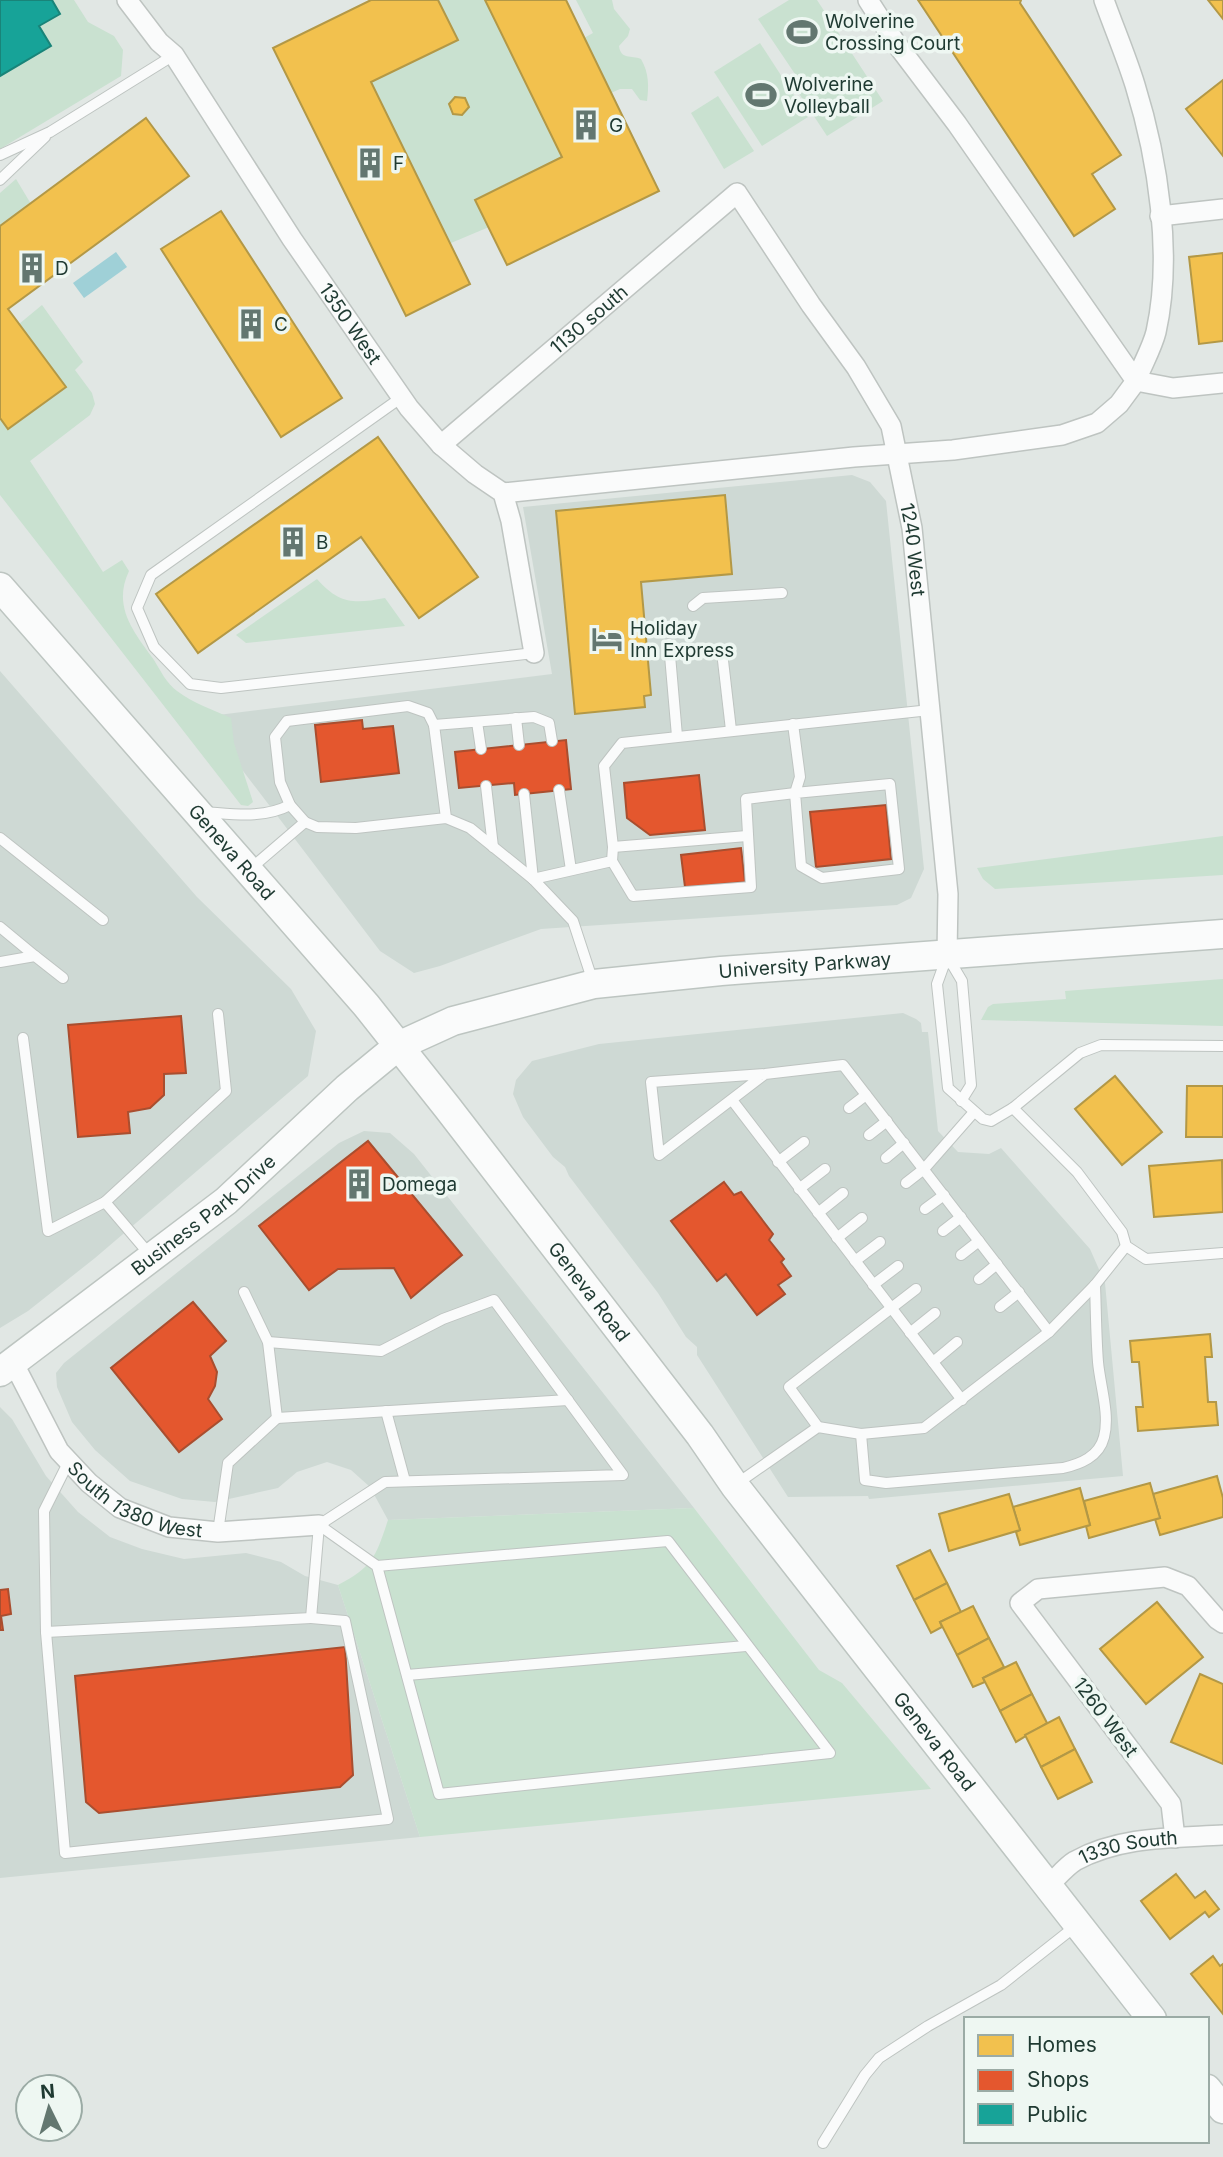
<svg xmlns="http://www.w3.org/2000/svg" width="1223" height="2157" viewBox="0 0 1223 2157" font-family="Inter,sans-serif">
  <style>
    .built { fill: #ced9d4 }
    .green { fill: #c9e1d0 }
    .water { fill: #9fd0d7 }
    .homes { fill: #f2c14e; stroke: #b39846; stroke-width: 2 }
    .shops { fill: #e4572e; stroke: #a94e2f; stroke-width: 2 }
    .public { fill: #17a398; stroke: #198479; stroke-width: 2 }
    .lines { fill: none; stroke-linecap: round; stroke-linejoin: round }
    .lane-casing { stroke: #bec4c1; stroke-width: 12 }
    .street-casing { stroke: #bec4c1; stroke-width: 22 }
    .secondary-casing { stroke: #bdc5c1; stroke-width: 31 }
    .lane { stroke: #fafbfb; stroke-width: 10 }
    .street { stroke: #fafbfb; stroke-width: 19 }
    .secondary { stroke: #fafbfb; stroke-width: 28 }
    .labels { text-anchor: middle; stroke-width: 7; stroke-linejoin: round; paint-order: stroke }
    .poi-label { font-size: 19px; fill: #1f3a32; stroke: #eef7f2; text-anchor: start }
    .street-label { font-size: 19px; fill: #1f3a32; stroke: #eef7f2 }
  </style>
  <rect width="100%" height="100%" fill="#e1e7e4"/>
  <g class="built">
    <polygon points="852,475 870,482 886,501 924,869 911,898 897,905 541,929 440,966 414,973 380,951 202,717 552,674 523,507"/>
    <polygon points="0,671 197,897 291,989 316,1031 308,1076 95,1258 28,1311 0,1328"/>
    <polygon points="903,1013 916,1019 921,1023 922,1032 928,1032 938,1131 958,1152 989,1154 1001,1148 1090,1249 1105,1283 1123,1476 869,1499 868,1496 788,1497 697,1355 697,1347 686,1337 658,1293 569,1176 565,1167 553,1157 523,1117 513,1094 516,1080 532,1061 599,1044"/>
    <polygon points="364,1131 390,1133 414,1154 694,1508 388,1520 370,1487 351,1470 327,1462 297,1472 278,1488 215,1502 182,1499 130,1481 95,1450 72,1422 57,1387 56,1373 64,1363 339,1143"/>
    <polygon points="0,1407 12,1419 46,1476 78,1512 110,1537 142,1549 184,1559 246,1553 281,1562 305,1576 338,1585 420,1837 0,1878"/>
  </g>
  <g class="green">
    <polygon points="0,0 74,0 88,22 114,36 123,50 121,76 0,149"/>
    <polygon points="438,0 485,0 562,157 475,199 489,227 451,243 371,82 457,40"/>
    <path d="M576,0H612L614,9L630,29L628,36L619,46C621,60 631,55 641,59C649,73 649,86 647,101L640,100L632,89H620L611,93L584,38L593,33Z"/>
    <polygon points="789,0 817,0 883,101 827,136 792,83 797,77 758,19"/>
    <polygon points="760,43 808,117 762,146 714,72"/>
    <polygon points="718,96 754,151 724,169 691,113"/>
    <polygon points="16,179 31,204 0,226 0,193"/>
    <path d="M42,305L83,362L75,370L92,393L95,404L90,415L30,461L103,572L122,560L129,571C112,607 134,632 154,660C160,670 167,684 177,691C193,703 213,710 231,718L234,743L253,802L248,806L241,805L0,495V418L9,429L66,387L19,324Z"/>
    <path d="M317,579C339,604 354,604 385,598L405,626L246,643L236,635Z"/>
    <polygon points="1223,836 1223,875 995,889 983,879 977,868"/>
    <polygon points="1223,979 1223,1026 981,1020 988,1007 993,1004 1066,999 1065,991"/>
    <path d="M694,1508L819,1670L842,1683L931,1789L420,1837L338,1585C373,1567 376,1556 388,1520Z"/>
  </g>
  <polygon class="water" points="116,252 127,267 84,298 73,283"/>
  <g class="homes">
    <polygon points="371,0 438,0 458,40 371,82 470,284 406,316 273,48"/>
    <polygon points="485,0 566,0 659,191 507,265 475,200 562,157"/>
    <polygon points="918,0 1021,0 1020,3 1121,155 1092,174 1115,209 1074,236"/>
    <polygon points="1208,0 1223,0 1223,19"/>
    <polygon points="1223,80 1223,156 1186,109"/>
    <polygon points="455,97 465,98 469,107 462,115 453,114 449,104"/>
    <polygon points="146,118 189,176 8,309 66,387 8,429 0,418 0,226"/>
    <polygon points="221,211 342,398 281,437 161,249"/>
    <polygon points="1223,253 1223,341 1199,344 1189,257"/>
    <polygon points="378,437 478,577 419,618 361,537 198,653 156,594"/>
    <polygon points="725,495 732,574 641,582 651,695 644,696 645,707 575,714 556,511"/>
    <polygon points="1115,1076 1162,1132 1122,1165 1075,1109"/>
    <polygon points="1187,1086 1223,1086 1223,1137 1186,1137"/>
    <polygon points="1222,1160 1223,1212 1154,1217 1149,1166"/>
    <polygon points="1210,1334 1212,1357 1205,1357 1208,1402 1216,1402 1218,1425 1138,1431 1136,1407 1143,1407 1139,1362 1132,1362 1130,1341"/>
    <polygon points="1217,1476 1223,1498 1223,1517 1160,1535 1155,1519 1160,1518 1153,1494"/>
    <polygon points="1150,1483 1160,1518 1089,1538 1086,1526 1090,1525 1084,1501"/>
    <polygon points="1080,1488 1090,1525 1020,1545 1016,1532 1020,1530 1013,1507"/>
    <polygon points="1009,1494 1020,1530 949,1551 939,1514"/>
    <polygon points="930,1550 947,1583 914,1600 897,1566"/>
    <polygon points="947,1583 961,1612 940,1622 942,1627 931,1633 914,1600"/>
    <polygon points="1157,1602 1203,1657 1146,1704 1100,1649"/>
    <polygon points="973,1606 989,1638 957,1655 940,1622"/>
    <polygon points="989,1638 1004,1667 983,1678 985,1682 973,1687 957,1655"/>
    <polygon points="1016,1662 1032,1694 1000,1711 983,1678"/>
    <polygon points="1200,1674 1223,1684 1223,1764 1171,1742"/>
    <polygon points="1032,1694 1047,1723 1016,1742 1000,1711"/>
    <polygon points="1059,1717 1075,1749 1041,1767 1025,1735"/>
    <polygon points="1075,1749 1092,1782 1058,1799 1041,1767"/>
    <polygon points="1176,1874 1195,1898 1205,1891 1219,1909 1209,1917 1205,1912 1170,1939 1141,1901"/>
    <polygon points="1213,1956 1220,1966 1223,1964 1223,2014 1191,1974"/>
  </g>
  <g class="shops">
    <polygon points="362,720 363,729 393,726 399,773 321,782 315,725"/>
    <polygon points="566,740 571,789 515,795 514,783 459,788 455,752"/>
    <polygon points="699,775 705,830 650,835 627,818 624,783"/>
    <polygon points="886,805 891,859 816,867 810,812"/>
    <polygon points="741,848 745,882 685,887 681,855"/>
    <polygon points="181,1016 186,1073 164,1074 164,1095 150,1108 128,1112 130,1133 78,1137 68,1025"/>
    <polygon points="368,1141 462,1255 411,1298 394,1268 338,1269 309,1290 259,1226"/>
    <polygon points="724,1182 734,1195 741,1192 773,1234 769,1240 784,1259 781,1262 791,1276 778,1285 785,1294 757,1315 726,1274 717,1281 671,1221"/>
    <polygon points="193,1302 226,1341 210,1356 217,1372 215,1386 208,1399 222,1419 179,1452 111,1368"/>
    <polygon points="8,1589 11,1614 1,1616 3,1630 0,1630 0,1590"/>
    <polygon points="345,1647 353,1775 340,1787 99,1813 86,1802 75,1676"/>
  </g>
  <polygon class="public" points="0,0 52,0 60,14 39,26 51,46 0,76"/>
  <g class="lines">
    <g class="lane-casing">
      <g id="lane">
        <polyline points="0,155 50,132 174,55"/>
        <polyline points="0,180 45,137"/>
        <polyline points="402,397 151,575 137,608 154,647 190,684 221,688 534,653"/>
        <polyline points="693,606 703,598 782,593"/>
        <polyline points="669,644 677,736"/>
        <polyline points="722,652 731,730"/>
        <polyline points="516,718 519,745"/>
        <polyline points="477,722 481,749"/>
        <polyline points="434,725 534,717 549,723 552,741"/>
        <polyline points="486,786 493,847"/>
        <polyline points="559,790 571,870"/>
        <polyline points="524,794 533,879"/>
        <path d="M205,812C234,814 263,819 290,805"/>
        <polyline points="446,818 434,725 428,713 408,706 287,721 275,737 280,782 290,805 305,822 317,827 356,828 446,818 470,828 533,879 573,921 593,982"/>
        <polyline points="0,838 103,920"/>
        <polyline points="613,847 747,836"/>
        <polyline points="612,861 633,896 751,887 746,799 795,793 801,866 822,878 899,869 890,784 795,793 800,777 793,724"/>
        <polyline points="249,870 305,822"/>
        <polyline points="533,879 612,861 613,847 604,766 622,743 930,710"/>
        <polyline points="0,927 35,956"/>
        <polyline points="946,959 937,984 948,1088 983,1119 991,1121 1013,1108 1080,1053 1101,1045 1223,1046"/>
        <polyline points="949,959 962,981 971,1085 961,1101"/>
        <polyline points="0,962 35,956 63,978"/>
        <polyline points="23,1038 48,1231 105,1202 150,1255"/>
        <polyline points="765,1074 659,1155 651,1082 765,1074 843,1065 1049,1332"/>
        <polyline points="732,1100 962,1400"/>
        <polyline points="849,1108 866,1095"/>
        <polyline points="1013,1108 1077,1172 1122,1232 1126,1246 1146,1259 1223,1253"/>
        <polyline points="869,1135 887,1121"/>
        <polyline points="886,1158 904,1143"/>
        <polyline points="778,1162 804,1142"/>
        <polyline points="906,1183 924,1169 974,1112"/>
        <polyline points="799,1189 825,1169"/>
        <polyline points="105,1202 226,1091 218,1014"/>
        <polyline points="925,1209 944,1195"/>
        <polyline points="818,1213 843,1193"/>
        <polyline points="943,1231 961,1217"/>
        <polyline points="837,1238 862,1218"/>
        <polyline points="961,1255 979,1241"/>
        <polyline points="855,1261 880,1242"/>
        <polyline points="979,1279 997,1264"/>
        <polyline points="873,1285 898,1266"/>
        <polyline points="1000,1307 1019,1292"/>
        <polyline points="910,1333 935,1313"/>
        <polyline points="268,1342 381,1351 443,1319 494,1300 623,1475 385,1482 319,1525"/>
        <polyline points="933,1362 957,1342"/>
        <polyline points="386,1411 405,1481"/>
        <polyline points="277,1418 568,1400"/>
        <polyline points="818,1427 789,1387 916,1289"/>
        <path d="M861,1434L865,1480L886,1483L1063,1468C1080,1464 1099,1457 1104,1437C1110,1414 1100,1385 1098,1362C1096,1336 1096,1311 1095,1285"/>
        <polyline points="69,1461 44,1511 46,1632 311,1618 319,1525"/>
        <polyline points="735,1485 818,1427 861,1434 924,1428 1049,1332 1095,1285 1126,1246"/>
        <polyline points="319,1525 377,1566 439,1794 830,1753 668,1541 377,1566"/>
        <polyline points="218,1532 228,1463 277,1418 268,1342 244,1292"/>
        <polyline points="46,1632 65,1853 388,1819 345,1621 311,1618"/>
        <polyline points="407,1675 746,1646"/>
        <polyline points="823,2143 865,2075 879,2058 928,2026 1001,1985 1077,1925"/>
      </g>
    </g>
    <g class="street-casing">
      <g id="street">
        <path id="s1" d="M127,0L159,42L174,55L292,239L409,408L441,445L475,474L503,493L511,521L534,653"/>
        <path d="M1104,0C1114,28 1126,56 1135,85C1158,159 1173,256 1156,332C1152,348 1142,365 1136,381L1173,388L1223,383"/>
        <polyline points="1160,216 1223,209"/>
        <path id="s2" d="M441,445L737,193L811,305L856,367L891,426L912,528L948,894L947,955"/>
        <polyline points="503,493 854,457 953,450 1062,435 1097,423 1119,404 1136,381 957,124 895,42 868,0"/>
        <path id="s3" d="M13,1362L59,1451L89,1483L120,1508L169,1527L218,1532L319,1525"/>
        <polyline points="1175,1838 1171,1804 1020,1603 1038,1589 1165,1577 1188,1586 1217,1619 1223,1623"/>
        <path id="s4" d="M1047,1887C1056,1879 1065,1867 1075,1861C1120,1836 1173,1838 1223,1835"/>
      </g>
    </g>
    <g class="secondary-casing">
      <g id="secondary">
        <path id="s5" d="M0,587L366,1005L447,1107L700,1435L735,1486L1152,2019"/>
        <path id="s6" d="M0,1372L226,1201L347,1088L398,1046L453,1021L594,984L721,971L1223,934"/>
        <polyline points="1207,2089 1223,2109"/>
      </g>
    </g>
    <use href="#lane" class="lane"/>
    <use href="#street" class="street"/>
    <use href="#secondary" class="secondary"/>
  </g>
  <defs>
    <g id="stadium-bare" transform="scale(2.415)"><path d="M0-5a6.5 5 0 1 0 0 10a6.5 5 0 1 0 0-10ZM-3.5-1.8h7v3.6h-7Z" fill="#637770" stroke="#eef7f2" stroke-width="2.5" paint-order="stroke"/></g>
    <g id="building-bare" transform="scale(2.415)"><path d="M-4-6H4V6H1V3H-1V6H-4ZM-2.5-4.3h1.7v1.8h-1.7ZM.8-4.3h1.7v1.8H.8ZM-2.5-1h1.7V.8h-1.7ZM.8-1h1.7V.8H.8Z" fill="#637770" stroke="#eef7f2" stroke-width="2.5" paint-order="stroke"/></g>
    <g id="hotel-bare" transform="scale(2.415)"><path d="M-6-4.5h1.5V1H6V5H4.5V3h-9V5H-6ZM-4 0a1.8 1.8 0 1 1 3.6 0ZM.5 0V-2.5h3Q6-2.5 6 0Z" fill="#637770" stroke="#eef7f2" stroke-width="2.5" paint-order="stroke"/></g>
  </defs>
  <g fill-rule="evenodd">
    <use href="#stadium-bare" x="802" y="32"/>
    <use href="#stadium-bare" x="761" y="95"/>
    <use href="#building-bare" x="586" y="125"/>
    <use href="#building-bare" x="370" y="163"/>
    <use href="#building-bare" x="32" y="268"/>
    <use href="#building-bare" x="251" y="324"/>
    <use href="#building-bare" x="293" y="542"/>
    <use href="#hotel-bare" x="607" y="639"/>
    <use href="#building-bare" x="359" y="1184"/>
  </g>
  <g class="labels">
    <g class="poi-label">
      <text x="825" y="28">Wolverine<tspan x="825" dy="22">Crossing Court</tspan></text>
      <text x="784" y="91">Wolverine<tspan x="784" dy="22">Volleyball</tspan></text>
      <text x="609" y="132">G</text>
      <text x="393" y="170">F</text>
      <text x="55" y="275">D</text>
      <text x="274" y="331">C</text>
      <text x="316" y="549">B</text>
      <text x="630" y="635">Holiday<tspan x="630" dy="22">Inn Express</tspan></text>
      <text x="382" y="1191">Domega</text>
    </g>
    <g class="street-label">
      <text dy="7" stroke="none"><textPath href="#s2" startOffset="194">1130 south</textPath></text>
      <text dy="7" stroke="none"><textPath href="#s1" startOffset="394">1350 West</textPath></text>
      <text dy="7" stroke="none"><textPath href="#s2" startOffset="794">1240 West</textPath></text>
      <text dy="7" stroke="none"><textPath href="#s5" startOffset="352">Geneva Road</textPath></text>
      <text dy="7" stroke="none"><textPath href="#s6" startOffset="933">University Parkway</textPath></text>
      <text dy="7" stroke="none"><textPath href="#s6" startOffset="257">Business Park Drive</textPath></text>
      <text dy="7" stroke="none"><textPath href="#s5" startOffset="919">Geneva Road</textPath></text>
      <text dy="7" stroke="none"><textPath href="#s3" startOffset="194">South 1380 West</textPath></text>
      <text transform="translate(1106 1717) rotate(53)" y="7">1260 West</text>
      <text dy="7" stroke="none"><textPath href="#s5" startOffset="1486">Geneva Road</textPath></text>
      <text dy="7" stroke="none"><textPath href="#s4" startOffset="94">1330 South</textPath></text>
    </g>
  </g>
  <rect x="964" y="2017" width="245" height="126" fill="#eef7f2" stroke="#9baba5" stroke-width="2"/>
  <rect x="978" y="2035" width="35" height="21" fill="#f2c14e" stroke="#9baba5" stroke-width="2"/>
  <text x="1027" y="2052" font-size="21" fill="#1f3a32">Homes</text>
  <rect x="978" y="2070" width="35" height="21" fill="#e4572e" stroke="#9baba5" stroke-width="2"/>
  <text x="1027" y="2087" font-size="21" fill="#1f3a32">Shops</text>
  <rect x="978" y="2104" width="35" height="21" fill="#17a398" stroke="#9baba5" stroke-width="2"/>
  <text x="1027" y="2122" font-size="21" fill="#1f3a32">Public</text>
  <g transform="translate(49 2108) rotate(355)"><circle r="33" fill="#eef7f2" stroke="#9baba5" stroke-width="2"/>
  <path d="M0-5L12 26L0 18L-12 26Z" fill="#637770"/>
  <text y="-10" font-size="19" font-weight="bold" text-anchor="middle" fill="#1f3a32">N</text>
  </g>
</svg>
